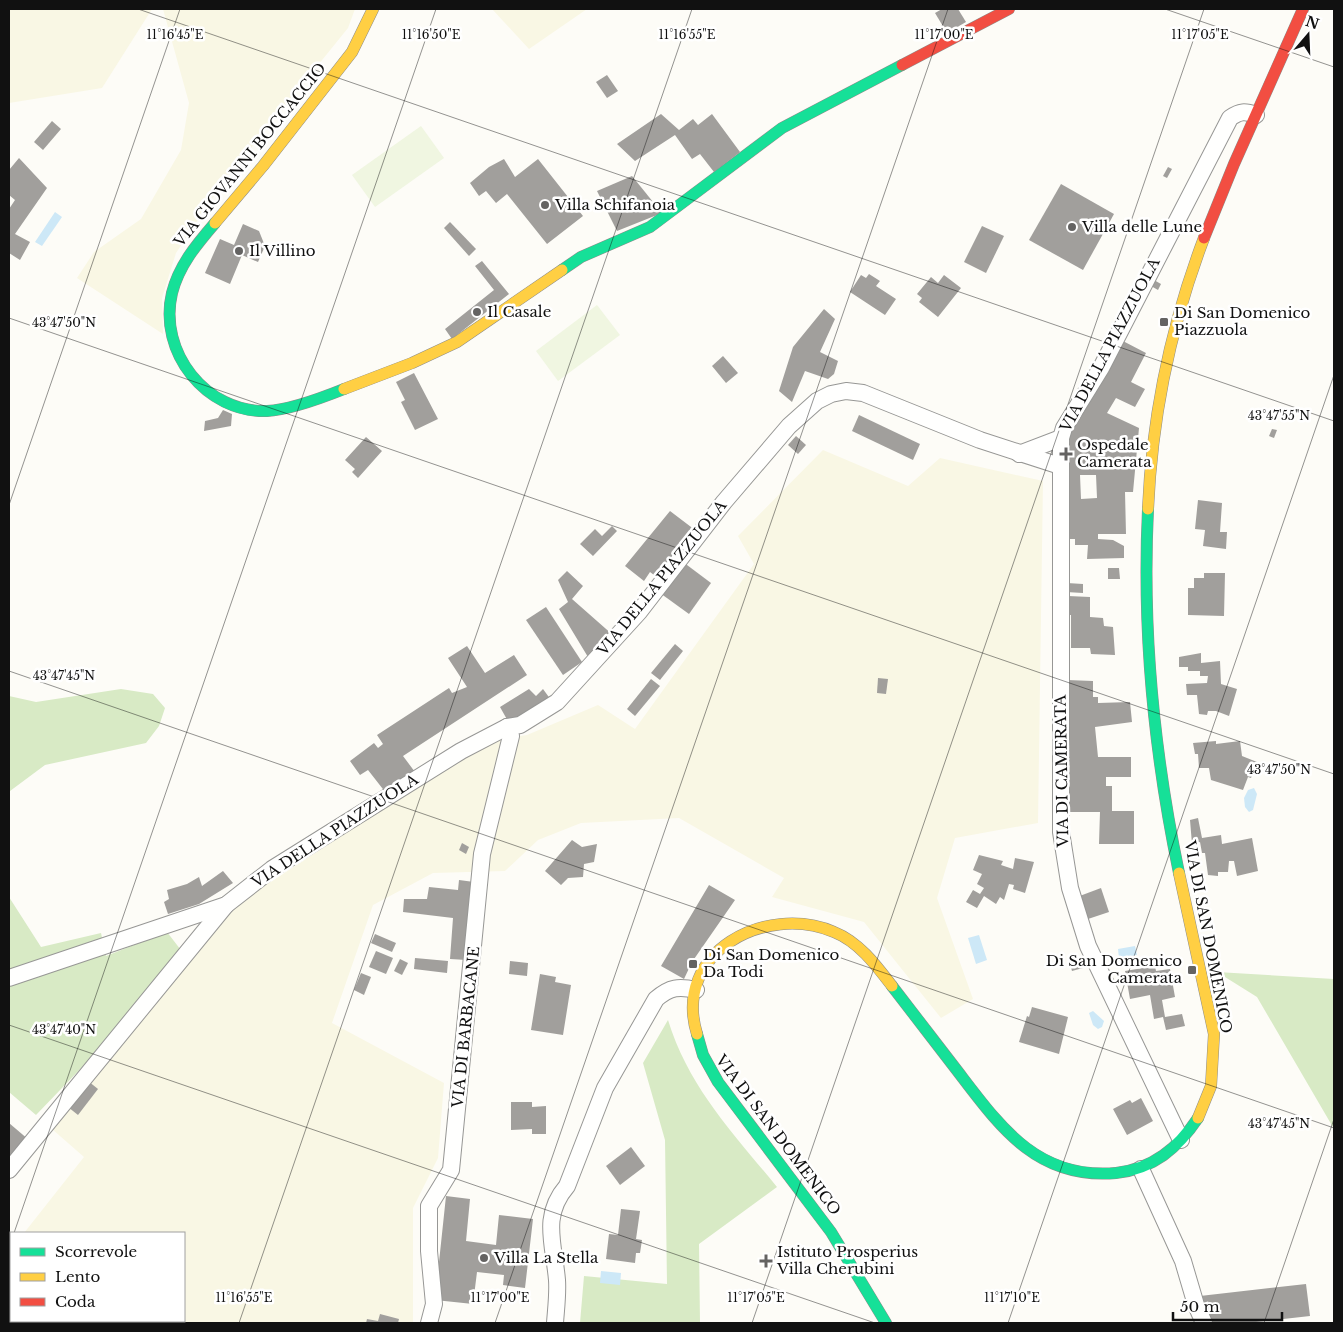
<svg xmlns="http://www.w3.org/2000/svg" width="1343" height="1332" viewBox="0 0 1343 1332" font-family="'Libre Baskerville',serif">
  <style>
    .farmland { fill: #f9f7e4 }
    .forest { fill: #d8eac5 }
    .pitch { fill: #f0f6e1 }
    .water { fill: #cde8f7 }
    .building { fill: #a19f9c; fill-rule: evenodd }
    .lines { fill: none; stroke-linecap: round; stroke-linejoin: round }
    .street-casing { stroke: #979795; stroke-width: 18 }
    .fast-casing { stroke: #8e8d8b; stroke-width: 12 }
    .slow-casing { stroke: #8e8d8b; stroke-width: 12 }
    .jam-casing { stroke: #8e8d8b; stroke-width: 12 }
    .street { stroke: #fffffe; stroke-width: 16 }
    .fast { stroke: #16e098; stroke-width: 11 }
    .slow { stroke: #ffcf43; stroke-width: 11 }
    .jam { stroke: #f24e42; stroke-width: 11 }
    .ticks { fill: none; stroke: #111; stroke-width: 1; stroke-opacity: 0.45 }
    .poi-dot { fill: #646362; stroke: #fff; stroke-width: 2 }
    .labels { text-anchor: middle; stroke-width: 5; stroke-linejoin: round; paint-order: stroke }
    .street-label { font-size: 15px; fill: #111; stroke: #fff }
    .poi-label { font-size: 15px; fill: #111; stroke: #fff; text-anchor: start }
    .ticks-label { font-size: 12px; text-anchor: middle; fill: #111; stroke: #fff; stroke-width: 5; stroke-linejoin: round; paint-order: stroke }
  </style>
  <rect width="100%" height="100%" fill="#fdfcf7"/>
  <g class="farmland">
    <polygon points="11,9 152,9 102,88 9,103 9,10"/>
    <polygon points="163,9 355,9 348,28 221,185 176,253 162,298 163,334 77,278 94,252 141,219 181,150 189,103"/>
    <polygon points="492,9 587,9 529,49"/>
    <polygon points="823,450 908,486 940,458 1043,481 1038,823 955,838 937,898 973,999 941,1018 864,922 772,897 784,878 679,818 581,823 538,840 505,871 433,873 373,905 332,1023 444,1083 438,1158 413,1208 413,1323 9,1323 9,1253 11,1250 11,1321 184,1321 184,1233 24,1233 84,1157 52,1129 187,958 244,899 488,741 527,735 598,705 635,729 754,564 738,536"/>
  </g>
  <g class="forest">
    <polygon points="121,689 153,694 165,708 159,726 146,743 45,765 10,791 9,796 9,696 36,702"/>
    <polygon points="9,897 41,947 101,933 106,956 167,932 187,958 36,1115 9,1092"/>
    <polygon points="1217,972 1334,979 1334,1129 1257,997"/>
    <path d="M668,1020C689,1088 733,1133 777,1187L699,1244L700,1323H580L584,1276L667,1284L665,1140L643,1063Z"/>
  </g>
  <g class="pitch">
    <polygon points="421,126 444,158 375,207 352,175"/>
    <polygon points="597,305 620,335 558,381 536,351"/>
  </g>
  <g class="water">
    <polygon points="55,212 62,217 42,246 35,242"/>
    <polygon points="1254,788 1257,794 1253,810 1249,812 1245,807 1244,798 1248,790"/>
    <polygon points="979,935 987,960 976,964 968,938"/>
    <polygon points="1135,946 1137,955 1119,958 1118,949"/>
    <polygon points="1093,1011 1104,1021 1102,1027 1098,1029 1093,1025 1089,1013"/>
    <polygon points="601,1271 621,1273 620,1285 600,1283"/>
  </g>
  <g class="building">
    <polygon points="942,9 958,9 966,22 947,33 935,13"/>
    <polygon points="607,75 618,91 607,98 596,82"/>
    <polygon points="661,114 679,130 693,119 698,125 712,114 740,152 714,172 700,154 692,159 675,135 635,161 617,144"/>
    <polygon points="52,121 61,129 43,150 34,142"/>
    <polygon points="19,158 47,188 15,234 30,242 20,260 9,253 9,209 15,200 9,195 9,170"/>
    <polygon points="504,159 515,177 538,159 583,216 547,244 507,194 496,203 486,191 479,196 470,183 489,167"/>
    <polygon points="1168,167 1172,169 1167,178 1163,176"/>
    <polygon points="632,176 662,213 617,231 597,191"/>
    <polygon points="1061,184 1114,214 1083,270 1029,240"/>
    <polygon points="450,222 476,249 469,256 444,228"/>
    <polygon points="243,224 259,231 265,246 258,262 242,255 230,284 205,273 220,239 234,245"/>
    <polygon points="982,226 1004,236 986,273 964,262"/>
    <polygon points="482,261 509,294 452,339 445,329 494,290 475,266"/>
    <polygon points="869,274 880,281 876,286 896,299 885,315 850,292 861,275 866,278"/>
    <polygon points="944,275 961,288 938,317 919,302 922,298 917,294 931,277 938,283"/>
    <polygon points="1154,280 1161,284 1158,290 1151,286"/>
    <polygon points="824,309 835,319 820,352 838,361 834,374 828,379 805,371 792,402 779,391 793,347"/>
    <path d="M1121,340L1146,353L1131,382L1145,389L1135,407L1116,398L1107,413L1139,428L1133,492H1125L1126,534H1098V539L1113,540L1124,546V558L1087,559L1088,545H1075V539H1067L1066,440ZM1080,475H1096L1097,498L1081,499Z"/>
    <polygon points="723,356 738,373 726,383 712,366"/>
    <polygon points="414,373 438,419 415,430 401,402 405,400 396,382"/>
    <polygon points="223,410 232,414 231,426 204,431 205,421 218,418"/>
    <polygon points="859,415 920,444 913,460 852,431"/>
    <polygon points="1272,429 1277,430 1274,438 1269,436"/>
    <polygon points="796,436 806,445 798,454 788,445"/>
    <polygon points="366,437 382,451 358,478 352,472 355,469 345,460"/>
    <polygon points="1198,500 1222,503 1220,532 1227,532 1226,549 1203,546 1205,530 1195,529"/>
    <polygon points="670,511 695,530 658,578 650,572 644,581 625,566"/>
    <polygon points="612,526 617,531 593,556 580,544 595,529 602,536"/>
    <polygon points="683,562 711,583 689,614 660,593"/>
    <polygon points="1108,568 1119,568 1120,579 1108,579"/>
    <polygon points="567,571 583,586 572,599 614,636 591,662 559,609 568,602 558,580"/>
    <polygon points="1204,573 1225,573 1224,616 1188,615 1188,588 1194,588 1194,578 1204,578"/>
    <polygon points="1067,583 1083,584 1083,593 1066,592"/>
    <polygon points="1068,596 1090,597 1090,617 1103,618 1104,626 1113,627 1115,655 1091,654 1090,648 1071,648 1071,615 1068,615"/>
    <polygon points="546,607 582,662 563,675 526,620"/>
    <polygon points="675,644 683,651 660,680 651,673"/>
    <polygon points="467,646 485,673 514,655 527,675 403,756 415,772 386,793 368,770 360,775 350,761 374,743 378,748 383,744 377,735 449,688 452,693 467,687 448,658"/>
    <polygon points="1201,653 1201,663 1220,661 1221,684 1237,689 1229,716 1216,711 1208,711 1207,715 1199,714 1197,695 1187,695 1186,684 1207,683 1208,676 1200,676 1200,671 1188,671 1188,667 1179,667 1179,657"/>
    <polygon points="878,678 888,679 886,694 877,693"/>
    <polygon points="651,679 660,686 635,716 627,709"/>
    <polygon points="1067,680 1093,681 1093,697 1098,697 1098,703 1130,702 1132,722 1095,727 1098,757 1131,757 1131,777 1106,777 1106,786 1112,786 1112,811 1134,811 1134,844 1099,844 1100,812 1067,812"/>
    <polygon points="529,689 536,696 543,689 551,700 509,723 500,707"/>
    <polygon points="1216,741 1216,744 1240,741 1242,756 1257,762 1251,778 1248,777 1243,790 1211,780 1209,768 1199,768 1198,754 1195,754 1193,743"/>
    <polygon points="1198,818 1202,838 1221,835 1222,844 1252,838 1258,871 1237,876 1234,861 1229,861 1228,872 1218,872 1218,876 1208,875 1205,853 1202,853 1200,842 1192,844 1190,820"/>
    <polygon points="572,840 582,847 597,844 594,862 584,864 583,877 568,878 561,885 545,871"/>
    <polygon points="462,843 469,847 466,854 459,850"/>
    <polygon points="979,855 1003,861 1001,865 1013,869 1015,858 1034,862 1025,893 1013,889 1014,885 1009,884 1004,900 1000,897 996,904 984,896 977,908 966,902 973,890 980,894 984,888 977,884 982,874 973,870"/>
    <polygon points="223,871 233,883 199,904 168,914 164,902 169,899 167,890 187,884 199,877 202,886"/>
    <polygon points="459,880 474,882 467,960 450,959 453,918 403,912 404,899 427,899 429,887 458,890"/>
    <polygon points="709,885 735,900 692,962 684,979 661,966"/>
    <polygon points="1101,888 1109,912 1085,920 1077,897"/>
    <polygon points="375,934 396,943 392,952 371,943"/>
    <polygon points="376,951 393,958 386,974 369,967"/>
    <polygon points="415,958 448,961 447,973 414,969"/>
    <polygon points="400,959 408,963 402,975 394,971"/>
    <polygon points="1088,959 1090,966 1072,971 1070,964"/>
    <polygon points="510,961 528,963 527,976 509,974"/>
    <polygon points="1155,966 1156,971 1170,969 1175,997 1162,1000 1165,1017 1182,1014 1185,1026 1166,1030 1163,1017 1154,1019 1150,995 1130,999 1125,971"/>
    <polygon points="361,973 371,977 364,995 354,990"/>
    <polygon points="540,974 556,977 555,982 571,985 563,1035 531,1030"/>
    <polygon points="1032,1007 1068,1017 1059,1054 1019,1042 1027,1016 1029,1017"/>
    <polygon points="88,1081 98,1089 78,1115 68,1107"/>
    <polygon points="1141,1098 1153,1121 1127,1135 1113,1109 1130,1100 1132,1103"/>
    <polygon points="511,1102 532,1102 532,1107 546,1106 546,1134 532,1134 532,1129 511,1130"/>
    <polygon points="9,1123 29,1140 9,1166"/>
    <polygon points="631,1147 645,1166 620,1185 606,1166"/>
    <polygon points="446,1196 470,1199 466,1241 496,1245 499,1215 533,1219 525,1288 503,1285 504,1275 477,1272 473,1304 435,1300"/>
    <polygon points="621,1209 640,1211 636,1239 642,1240 640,1253 636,1253 635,1263 606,1259 609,1234 618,1235"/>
    <polygon points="1306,1284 1310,1316 1247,1323 1210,1323 1200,1296"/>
    <polygon points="380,1314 399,1319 398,1323 366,1323 367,1319 378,1321"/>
  </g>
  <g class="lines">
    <g class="street-casing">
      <g id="street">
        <polyline points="1019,454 1061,438"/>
        <polyline points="9,978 226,905 272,869 461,751 507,727 520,725 557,702 639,612 724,502 789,426 817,401 831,394 846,391 863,393 980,440 1060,466"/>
        <path d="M1181,1140L1088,946L1070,888L1061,832V438L1064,428L1101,368L1230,118C1240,111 1245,111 1256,115"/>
        <polyline points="1141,1169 1183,1261 1196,1305 1204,1323"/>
        <polyline points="9,1170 226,905"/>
        <polyline points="429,1323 434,1304 429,1251 429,1206 451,1170 482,854 511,736 507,727"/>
        <path d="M555,1323C556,1309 558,1294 557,1280C554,1244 541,1216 567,1186L605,1088L656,999C670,987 679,986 696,990"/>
      </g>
    </g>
    <g class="fast-casing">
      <g id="fast">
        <path d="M215,223C197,244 179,265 172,293C158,352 206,413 267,411C289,410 324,397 344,389"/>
        <polyline points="562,270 581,257 650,227 782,128 902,65"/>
        <path d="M1148,509C1142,631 1154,753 1179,873"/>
        <path d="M892,986C914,1015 937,1044 959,1073C1001,1128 1038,1180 1116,1173C1153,1169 1178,1148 1198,1118"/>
        <polyline points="697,1034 703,1055 718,1082 831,1232 886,1323"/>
      </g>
    </g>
    <g class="slow-casing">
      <g id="slow">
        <polyline points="215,223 263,166 352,52 373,9"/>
        <polyline points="344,389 412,363 457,342 562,270"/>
        <path d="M1148,509C1152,416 1171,325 1204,238"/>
        <polyline points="1179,873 1214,1034 1211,1086 1198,1118"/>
        <path d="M697,1034C672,952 766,903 834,932C859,942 876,965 892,986"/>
      </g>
    </g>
    <g class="jam-casing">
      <g id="jam">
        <polyline points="902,65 1009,9"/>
        <polyline points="1204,238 1234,164 1303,9"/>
      </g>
    </g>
    <use href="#street" class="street"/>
    <use href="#fast" class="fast"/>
    <use href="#slow" class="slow"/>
    <use href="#jam" class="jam"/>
  </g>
  <path class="ticks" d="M138,9L1334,421M1165,9L1334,67M9,318L1334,774M9,505L180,9M9,671L1334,1128M9,1025L875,1323M14,1233L436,9M9,1249L11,1242M239,1323L692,9M495,1323L948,9M752,1323L1204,9M1008,1323L1334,375M1264,1323L1334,1119"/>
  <g class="poi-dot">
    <circle cx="545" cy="205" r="5"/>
    <circle cx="1072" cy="227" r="5"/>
    <circle cx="239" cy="251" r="5"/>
    <circle cx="477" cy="312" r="5"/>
    <rect x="1159" y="317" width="10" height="10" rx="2.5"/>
    <path d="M1063.5 446.5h5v5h5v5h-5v5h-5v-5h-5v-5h5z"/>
    <rect x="688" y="959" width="10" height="10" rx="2.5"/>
    <rect x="1187" y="965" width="10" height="10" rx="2.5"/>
    <circle cx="484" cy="1258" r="5"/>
    <path d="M763.5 1253.5h5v5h5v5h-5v5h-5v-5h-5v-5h5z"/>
  </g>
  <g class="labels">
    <g class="street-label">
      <text transform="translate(250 155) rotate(-51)" y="5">VIA GIOVANNI BOCCACCIO</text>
      <text transform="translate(1110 345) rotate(-62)" y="5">VIA DELLA PIAZZUOLA</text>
      <text transform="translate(662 578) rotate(-51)" y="5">VIA DELLA PIAZZUOLA</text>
      <text transform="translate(1062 771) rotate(-91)" y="5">VIA DI CAMERATA</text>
      <text transform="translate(335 831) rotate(-33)" y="5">VIA DELLA PIAZZUOLA</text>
      <text transform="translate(1208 937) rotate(79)" y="5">VIA DI SAN DOMENICO</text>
      <text transform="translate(466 1027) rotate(-84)" y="5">VIA DI BARBACANE</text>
      <text transform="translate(778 1135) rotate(53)" y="5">VIA DI SAN DOMENICO</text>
    </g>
    <g class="poi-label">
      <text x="555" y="210">Villa Schifanoia</text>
      <text x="1082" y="232">Villa delle Lune</text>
      <text x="249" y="256">Il Villino</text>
      <text x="487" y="317">Il Casale</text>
      <text x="1174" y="318">Di San Domenico<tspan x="1174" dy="17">Piazzuola</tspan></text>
      <text x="1077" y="450">Ospedale<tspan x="1077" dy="17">Camerata</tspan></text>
      <text x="703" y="960">Di San Domenico<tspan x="703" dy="17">Da Todi</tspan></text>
      <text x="1182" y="966" text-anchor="end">Di San Domenico<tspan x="1182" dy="17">Camerata</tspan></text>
      <text x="777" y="1257">Istituto Prosperius<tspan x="777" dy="17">Villa Cherubini</tspan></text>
      <text x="494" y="1263">Villa La Stella</text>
    </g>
  </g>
  <g class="ticks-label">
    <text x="431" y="39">11°16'50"E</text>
    <text x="175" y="39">11°16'45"E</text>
    <text x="687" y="39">11°16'55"E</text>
    <text x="944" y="39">11°17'00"E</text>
    <text x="1200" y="39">11°17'05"E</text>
    <text x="64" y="327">43°47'50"N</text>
    <text x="1279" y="420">43°47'55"N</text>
    <text x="64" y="680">43°47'45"N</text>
    <text x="1279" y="774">43°47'50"N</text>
    <text x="64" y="1034">43°47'40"N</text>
    <text x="1279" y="1128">43°47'45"N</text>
    <text x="244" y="1302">11°16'55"E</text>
    <text x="500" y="1302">11°17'00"E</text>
    <text x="756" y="1302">11°17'05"E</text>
    <text x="1012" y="1302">11°17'10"E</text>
  </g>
  <rect width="1343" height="1332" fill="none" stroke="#111111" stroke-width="20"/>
  <rect x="10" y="1232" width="175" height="90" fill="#ffffff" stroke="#a0a0a0"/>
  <rect x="20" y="1248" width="25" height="8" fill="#16e098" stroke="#a0a0a0"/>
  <text x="55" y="1257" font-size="15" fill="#111111">Scorrevole</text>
  <rect x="20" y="1273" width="25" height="8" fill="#ffcf43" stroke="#a0a0a0"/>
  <text x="55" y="1282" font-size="15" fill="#111111">Lento</text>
  <rect x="20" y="1298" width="25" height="8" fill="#f24e42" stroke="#a0a0a0"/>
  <text x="55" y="1307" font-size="15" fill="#111111">Coda</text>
  <g transform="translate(1308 35) rotate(19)" stroke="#ffffff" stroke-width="4" paint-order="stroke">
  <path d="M0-4L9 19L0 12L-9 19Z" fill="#111111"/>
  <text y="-8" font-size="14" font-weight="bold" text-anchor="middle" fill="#111111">N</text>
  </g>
  <path d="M1173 1312v8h109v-8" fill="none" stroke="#111111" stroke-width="2.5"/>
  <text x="1180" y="1312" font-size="15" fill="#111111" stroke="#ffffff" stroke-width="4" paint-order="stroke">50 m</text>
</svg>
